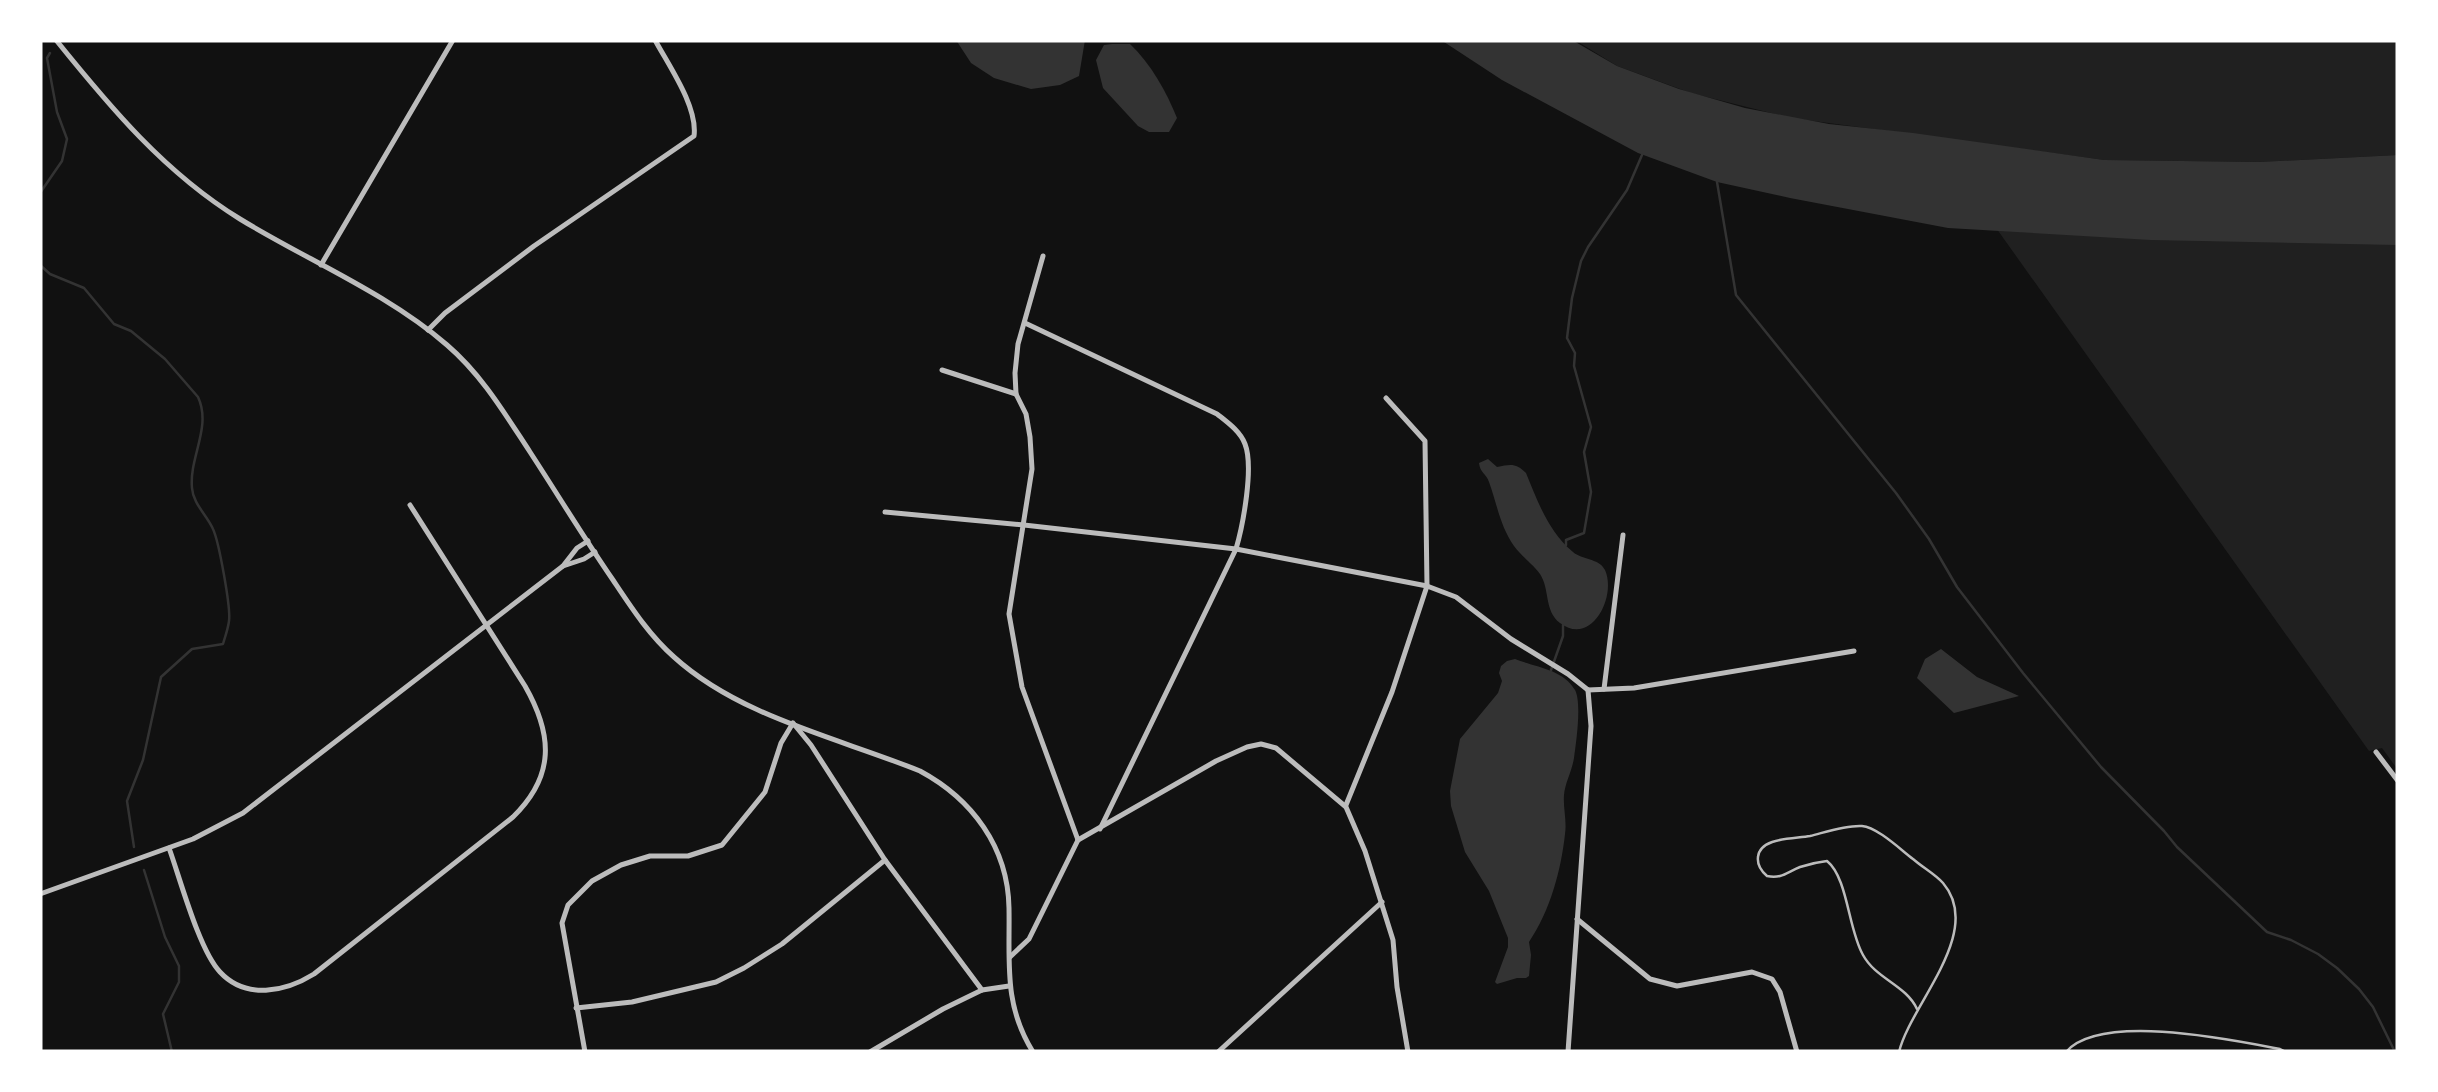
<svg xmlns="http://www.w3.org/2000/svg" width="2438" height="1092" viewBox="0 0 2438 1092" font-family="Karla,sans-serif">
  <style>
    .green { fill: #202020 }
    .water { fill: #333 }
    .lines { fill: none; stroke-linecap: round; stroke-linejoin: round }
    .stream { stroke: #333; stroke-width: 2.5 }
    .service { stroke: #bcbcbc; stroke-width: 2.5 }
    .minor { stroke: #bcbcbc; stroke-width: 5 }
    .tertiary { stroke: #bcbcbc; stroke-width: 5 }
  </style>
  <rect width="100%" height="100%" fill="#111"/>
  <g class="green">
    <polygon points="1575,40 2398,40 2398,155 2259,162 2104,160 1791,118 1691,93 1617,66"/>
    <polygon points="1979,204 2398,214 2398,770 2382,748 2369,751"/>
  </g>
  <g class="water">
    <polygon points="956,40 1085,40 1079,76 1060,85 1031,89 994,78 971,63"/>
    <polygon points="1441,40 1572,40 1617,66 1679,89 1745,108 1829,124 1913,133 2104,160 2259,162 2398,155 2398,245 2151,240 1948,228 1790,198 1717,182 1638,153 1502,80"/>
    <path d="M1112,44H1130C1151,64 1166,91 1177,118L1169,132H1149L1138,126L1103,88L1096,60L1104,45Z"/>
    <path d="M1488,459L1497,467C1511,464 1516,463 1526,473C1538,502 1548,531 1573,552C1582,560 1599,558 1605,570C1617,597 1591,647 1560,623C1544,611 1550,589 1540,574C1535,566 1522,557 1514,546C1500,526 1497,504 1489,482C1486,473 1480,473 1479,463Z"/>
    <polygon points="1941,649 1977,677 2019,696 1954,713 1917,678 1925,659"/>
    <path d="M1515,659C1535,667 1563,669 1575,690C1582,703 1576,743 1574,758C1572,771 1565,783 1564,795C1563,808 1567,821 1565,834C1561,871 1550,911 1529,942L1531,955L1529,976L1526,978H1517L1497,984L1495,982L1508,947V938L1489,891L1465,852L1451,806L1450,791L1460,739L1498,693L1502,681L1499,673L1501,666L1507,661Z"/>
  </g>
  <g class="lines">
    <g class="stream">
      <polyline points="1717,182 1736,295 1896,493 1929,539 1957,587 2023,673 2101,767 2164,831 2177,847 2267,932 2291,940 2318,954 2337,968 2359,989 2373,1007 2395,1052"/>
      <polyline points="40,193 62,161 67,139 57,112 47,58 50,53"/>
      <path d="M40,265L50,274L84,288L114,324L131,331L165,359L198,397C212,427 189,457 192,488C193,504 207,515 213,529C219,542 231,608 229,621C228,629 225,637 223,644L192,649L161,677L143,760L127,801L134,847"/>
      <polyline points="1566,545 1566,540 1584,533 1591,492 1584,452 1591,427 1574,366 1575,353 1567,338 1572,298 1581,261 1588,247 1627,190 1642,155"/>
      <polyline points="1551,670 1563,636 1563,625"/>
      <polyline points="144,870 165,937 179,966 179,982 163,1014 172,1052"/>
    </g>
    <g class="service">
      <path d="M1899,1052C1910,1005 1985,932 1943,883C1935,874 1922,867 1913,859C1901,850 1877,827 1862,826C1846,825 1826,832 1810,836C1794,839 1760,837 1758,857C1757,865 1761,871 1767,876C1782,879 1787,872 1800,867C1809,864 1818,862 1827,861C1848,878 1848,929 1863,955C1876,979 1906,985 1917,1009"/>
      <path d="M2066,1052C2100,1012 2233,1040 2280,1049L2286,1052"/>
    </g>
    <g class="minor">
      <polyline points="1043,256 1018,344 1015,373 1016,394 1026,414 1030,437 1032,469 1009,614 1022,687 1078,840"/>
      <polyline points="321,265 453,40"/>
      <path d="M1025,323L1217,414C1227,422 1240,431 1245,444C1254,467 1243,525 1236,549L1100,829"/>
      <path d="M428,330L445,313L534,246L694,136C698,107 669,66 655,40"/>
      <polyline points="942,370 1016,394"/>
      <polyline points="885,512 1024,525 1236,549 1427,586 1456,597 1511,639 1568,674 1588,690"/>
      <polyline points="563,566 584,559 595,552"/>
      <polyline points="1604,689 1623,535"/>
      <polyline points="1588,690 1634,688 1854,651"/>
      <polyline points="2376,752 2398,781"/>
      <polyline points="1346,805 1392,692 1427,586 1425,441 1386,398"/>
      <polyline points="1078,840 1216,761 1247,747 1261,744 1276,748 1346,807 1365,851 1393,940 1397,987 1408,1052"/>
      <path d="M169,848C180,878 199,950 220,972C246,1000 285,992 314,974L513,817C555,776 553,735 525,686L410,505"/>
      <polyline points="40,894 193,839 243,813 563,566 577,548 588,541"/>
      <polyline points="1577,919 1650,979 1677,986 1752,972 1772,979 1780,992 1797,1052"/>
      <polyline points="1010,957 1029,939 1078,840"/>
      <polyline points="576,1008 632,1002 716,982 744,968 782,944 885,860"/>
      <polyline points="585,1052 562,923 568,905 592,881 621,865 650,856 688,856 722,845 765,792 781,743 793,723 811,745 885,860 982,990"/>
      <polyline points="870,1052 943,1009 982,990 1009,986"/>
      <polyline points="1218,1052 1382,902"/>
      <polyline points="1568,1052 1591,726 1588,690"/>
    </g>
    <path class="tertiary" d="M56,40C110,107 165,173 240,219C307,260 387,293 447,345C482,375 505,414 530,452C558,495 584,538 613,580C631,607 649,635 674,657C740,717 839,738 920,771C972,799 1008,847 1009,908C1010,961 1003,1004 1033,1052"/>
  </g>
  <rect width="2438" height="1092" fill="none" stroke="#ffffff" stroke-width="85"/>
</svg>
